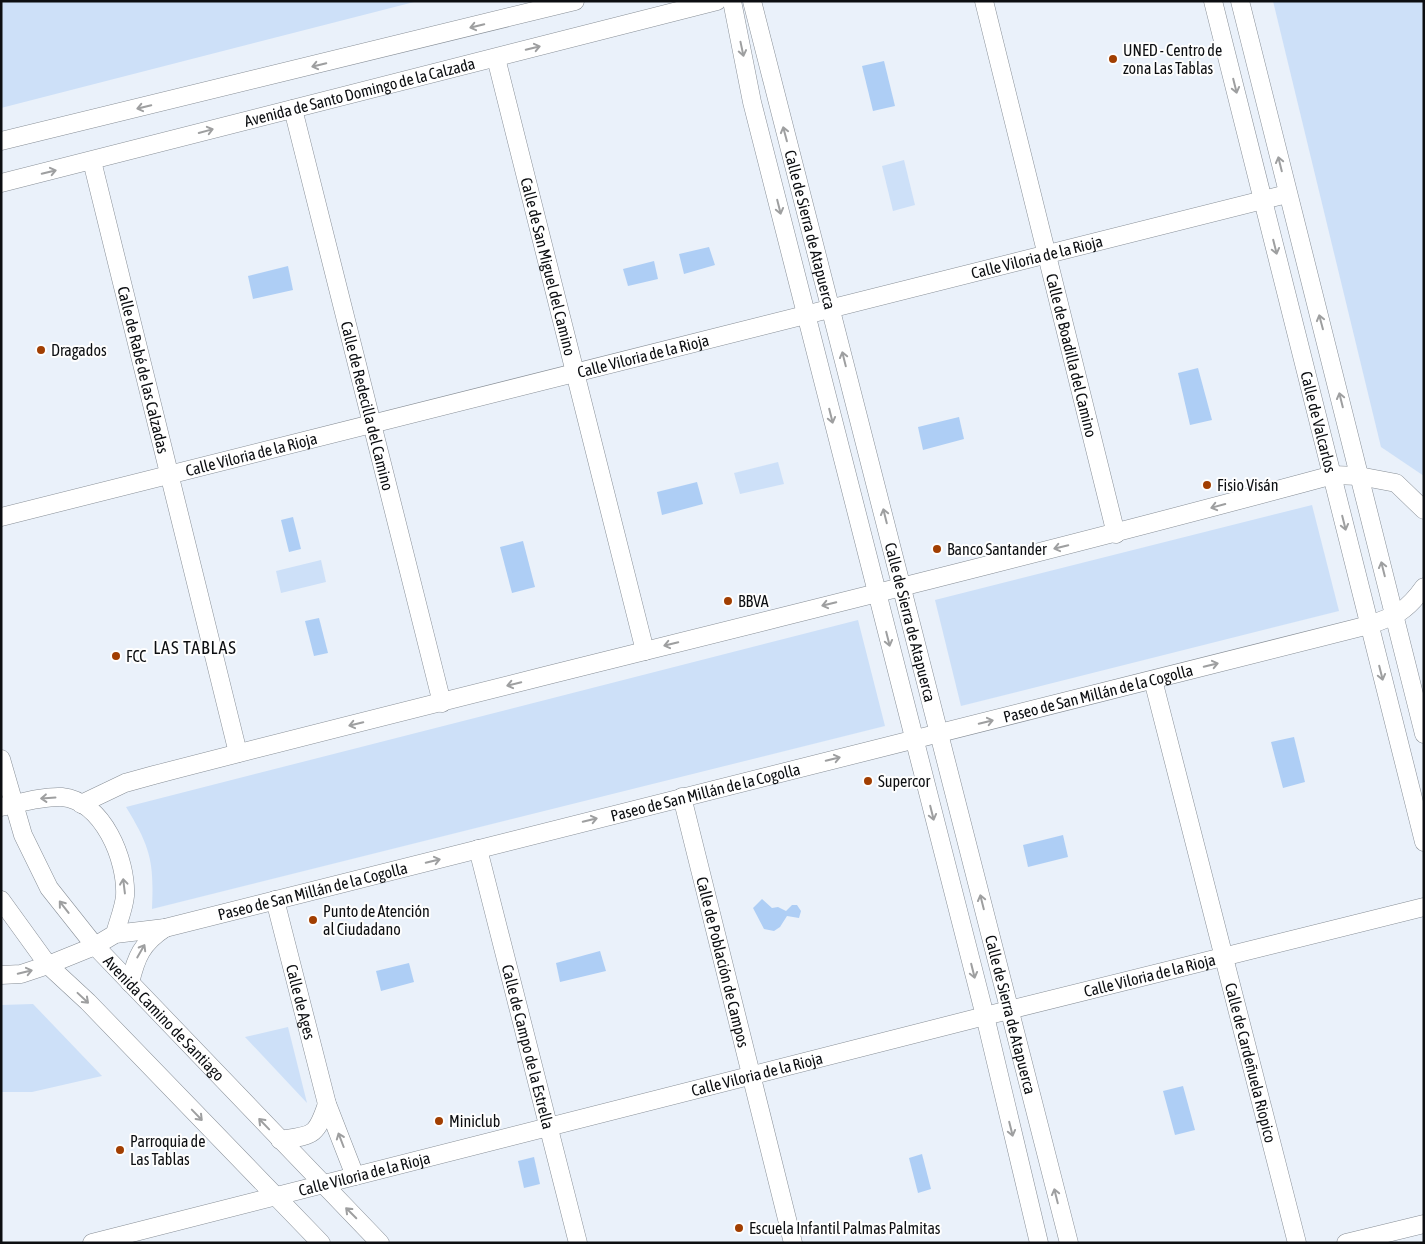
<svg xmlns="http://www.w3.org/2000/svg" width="1425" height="1244" viewBox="0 0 1425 1244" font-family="'Asap Condensed',sans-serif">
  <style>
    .green { fill: #cde0f8 }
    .water { fill: #aecef5 }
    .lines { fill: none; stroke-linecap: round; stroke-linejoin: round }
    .minor-casing { stroke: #878e96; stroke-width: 19 }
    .minor { stroke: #fff; stroke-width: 18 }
    .oneway { stroke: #9e9fa0 }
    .poi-dot { fill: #a13e01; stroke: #fefefe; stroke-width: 2 }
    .labels { text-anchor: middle; stroke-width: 4; stroke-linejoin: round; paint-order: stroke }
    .poi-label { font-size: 16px; fill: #0c0e11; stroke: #fefefe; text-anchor: start }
    .street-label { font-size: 16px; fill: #0c0e11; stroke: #fefefe }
    .neighbourhood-label { font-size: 18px; letter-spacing: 1px; fill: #0c0e11; stroke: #fefefe }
  </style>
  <rect width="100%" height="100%" fill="#eaf1fa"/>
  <g class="green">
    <polygon points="8,1 418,1 1,108 1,3"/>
    <polygon points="1273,1 1424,1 1424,476 1381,447"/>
    <polygon points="904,160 915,205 893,211 882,166"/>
    <polygon points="778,462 784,484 740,494 734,473"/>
    <polygon points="1312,505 1339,611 961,706 935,600"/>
    <polygon points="321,560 326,582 281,593 276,571"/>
    <path d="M858,620L885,726L152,909C154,862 151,848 126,807Z"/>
    <polygon points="33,1004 102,1076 32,1092 1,1092 1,1005"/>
    <polygon points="288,1027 307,1103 245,1037"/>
  </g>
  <g class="water">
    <polygon points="884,61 895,106 873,111 862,66"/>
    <polygon points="709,247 715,265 684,274 679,254"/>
    <polygon points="654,261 658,279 628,286 623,269"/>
    <polygon points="288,266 293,290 253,299 248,276"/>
    <polygon points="1198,368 1212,420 1190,425 1178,373"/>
    <polygon points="959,417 964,439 923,450 918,427"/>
    <polygon points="697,482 703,504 662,515 657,492"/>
    <polygon points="293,517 301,549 289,552 281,520"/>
    <polygon points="523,541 535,587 512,593 500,547"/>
    <polygon points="319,618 328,653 314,656 305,621"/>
    <polygon points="1294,737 1305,782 1283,788 1271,742"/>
    <polygon points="1063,835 1068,857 1028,867 1023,845"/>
    <polygon points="762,899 772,908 778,907 786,911 792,905 797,905 801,911 799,918 787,916 780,927 774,931 764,929 753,908"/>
    <polygon points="600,951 606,971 560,982 556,963"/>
    <polygon points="409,963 414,982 381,991 376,971"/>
    <polygon points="1183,1086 1195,1130 1175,1135 1163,1091"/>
    <polygon points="922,1154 931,1189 918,1193 909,1158"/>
    <polygon points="534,1157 540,1184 524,1188 518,1161"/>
  </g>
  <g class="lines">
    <g class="minor-casing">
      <g id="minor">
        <polyline points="732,1 752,102 985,1016 1039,1243"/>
        <path id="s1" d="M752,1L1069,1243"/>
        <path id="s2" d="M984,1L1116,534"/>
        <path id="s3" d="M1213,1L1424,842"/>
        <polyline points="1240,1 1424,734"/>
        <path id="s4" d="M496,58L645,651"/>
        <path id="s5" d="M293,109L442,703"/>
        <polyline points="1,141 575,1"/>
        <path id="s6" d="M92,161L238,753"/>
        <path id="s7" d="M1,183L717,1"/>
        <path id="s8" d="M1,517L1287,194"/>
        <path id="s9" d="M1153,680L1297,1243"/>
        <path id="s10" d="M1,759L23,835L49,888L95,946L380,1243"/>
        <path id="s11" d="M682,797L793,1243"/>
        <path d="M81,804L125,783L154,775C546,673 941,581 1333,475L1359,476L1396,483L1424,510"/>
        <path d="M1,807C20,803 42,796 62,797C103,801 127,860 125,896C124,908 118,922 115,934"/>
        <path id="s12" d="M478,849L578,1243"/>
        <polyline points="1,900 48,965 88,1002 321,1243"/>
        <path id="s13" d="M275,900L327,1104L355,1176"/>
        <path id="s14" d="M1,975L21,974L48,965L95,946L115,934L165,928L1369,625C1396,616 1407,611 1424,587"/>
        <path d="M130,983C136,957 142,943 165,928"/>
        <path d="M280,1140C313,1135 316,1137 327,1104"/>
        <path id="s15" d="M92,1243L985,1016L1424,907"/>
        <polyline points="1346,1243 1424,1224"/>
      </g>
    </g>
    <use href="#minor" class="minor"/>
  </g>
  <defs><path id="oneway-shaft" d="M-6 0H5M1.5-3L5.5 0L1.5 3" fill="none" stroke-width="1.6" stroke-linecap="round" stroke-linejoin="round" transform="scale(1.25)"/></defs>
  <g class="oneway">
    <use href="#oneway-shaft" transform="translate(477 26) rotate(166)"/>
    <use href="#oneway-shaft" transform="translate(533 48) rotate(-14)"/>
    <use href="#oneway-shaft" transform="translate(742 49) rotate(78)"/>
    <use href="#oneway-shaft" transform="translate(319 65) rotate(166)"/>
    <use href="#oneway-shaft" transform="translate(1235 86) rotate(76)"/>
    <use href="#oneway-shaft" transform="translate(144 107) rotate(166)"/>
    <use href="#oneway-shaft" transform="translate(206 131) rotate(-15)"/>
    <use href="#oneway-shaft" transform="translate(785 134) rotate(-105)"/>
    <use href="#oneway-shaft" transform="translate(1280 164) rotate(-104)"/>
    <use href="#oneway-shaft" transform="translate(49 172) rotate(-14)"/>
    <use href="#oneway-shaft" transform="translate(779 207) rotate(76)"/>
    <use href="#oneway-shaft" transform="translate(1275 247) rotate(76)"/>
    <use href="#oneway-shaft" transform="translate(1321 322) rotate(-105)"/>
    <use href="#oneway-shaft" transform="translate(844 359) rotate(-104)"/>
    <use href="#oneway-shaft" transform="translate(1341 400) rotate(-104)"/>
    <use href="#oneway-shaft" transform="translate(831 416) rotate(76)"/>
    <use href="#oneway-shaft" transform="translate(1218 506) rotate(165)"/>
    <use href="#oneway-shaft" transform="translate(885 516) rotate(-104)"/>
    <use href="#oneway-shaft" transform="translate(1344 523) rotate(76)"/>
    <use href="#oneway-shaft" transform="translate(1061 547) rotate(166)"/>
    <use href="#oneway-shaft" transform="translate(1383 569) rotate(-104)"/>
    <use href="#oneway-shaft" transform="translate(829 604) rotate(166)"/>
    <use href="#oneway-shaft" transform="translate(888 639) rotate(76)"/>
    <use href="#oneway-shaft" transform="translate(671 644) rotate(166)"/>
    <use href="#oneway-shaft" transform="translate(1211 665) rotate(-14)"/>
    <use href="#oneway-shaft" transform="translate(1381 673) rotate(76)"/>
    <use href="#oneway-shaft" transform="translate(514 684) rotate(166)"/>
    <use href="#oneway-shaft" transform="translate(986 722) rotate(-14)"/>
    <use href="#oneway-shaft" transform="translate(356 724) rotate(166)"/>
    <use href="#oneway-shaft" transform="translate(833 759) rotate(-14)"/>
    <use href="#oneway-shaft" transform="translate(48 798) rotate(176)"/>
    <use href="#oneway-shaft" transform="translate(932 813) rotate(76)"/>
    <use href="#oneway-shaft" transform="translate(590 820) rotate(-14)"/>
    <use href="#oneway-shaft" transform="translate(433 861) rotate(-14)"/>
    <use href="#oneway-shaft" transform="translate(124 886) rotate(-97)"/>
    <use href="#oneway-shaft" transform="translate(982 902) rotate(-104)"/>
    <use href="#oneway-shaft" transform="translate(64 907) rotate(-128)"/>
    <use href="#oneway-shaft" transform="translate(141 951) rotate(-60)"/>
    <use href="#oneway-shaft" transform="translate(973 971) rotate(76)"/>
    <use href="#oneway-shaft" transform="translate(25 972) rotate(-14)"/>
    <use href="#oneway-shaft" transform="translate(83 998) rotate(43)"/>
    <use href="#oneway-shaft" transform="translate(197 1115) rotate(46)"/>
    <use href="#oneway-shaft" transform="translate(264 1124) rotate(-134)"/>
    <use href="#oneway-shaft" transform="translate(1011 1129) rotate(76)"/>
    <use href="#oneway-shaft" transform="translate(341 1140) rotate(-111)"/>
    <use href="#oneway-shaft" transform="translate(1056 1196) rotate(-104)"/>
    <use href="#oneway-shaft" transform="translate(351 1213) rotate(-135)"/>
  </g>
  <g class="poi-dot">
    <circle cx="1113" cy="59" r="5"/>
    <circle cx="41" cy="350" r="5"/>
    <circle cx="1207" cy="485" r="5"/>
    <circle cx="937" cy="549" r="5"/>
    <circle cx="728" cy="601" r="5"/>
    <circle cx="116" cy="656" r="5"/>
    <circle cx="868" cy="781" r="5"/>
    <circle cx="313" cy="920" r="5"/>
    <circle cx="439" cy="1121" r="5"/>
    <circle cx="120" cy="1150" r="5"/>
    <circle cx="739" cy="1228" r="5"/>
  </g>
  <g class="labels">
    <g class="poi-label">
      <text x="1123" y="56">UNED - Centro de<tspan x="1123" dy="18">zona Las Tablas</tspan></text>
      <text x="51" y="356">Dragados</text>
      <text x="1217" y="491">Fisio Visán</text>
      <text x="947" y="555">Banco Santander</text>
      <text x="738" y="607">BBVA</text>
      <text x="126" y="662">FCC</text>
      <text x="878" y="787">Supercor</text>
      <text x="323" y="917">Punto de Atención<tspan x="323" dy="18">al Ciudadano</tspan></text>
      <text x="449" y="1127">Miniclub</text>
      <text x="130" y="1147">Parroquia de<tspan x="130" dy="18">Las Tablas</tspan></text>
      <text x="749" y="1234">Escuela Infantil Palmas Palmitas</text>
    </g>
    <g class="street-label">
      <text dy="6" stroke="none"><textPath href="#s7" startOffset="370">Avenida de Santo Domingo de la Calzada</textPath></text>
      <text dy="6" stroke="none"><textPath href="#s1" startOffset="236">Calle de Sierra de Atapuerca</textPath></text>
      <text dy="6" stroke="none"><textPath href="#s8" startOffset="1068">Calle Viloria de la Rioja</textPath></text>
      <text dy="6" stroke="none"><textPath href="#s4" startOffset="215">Calle de San Miguel del Camino</textPath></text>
      <text dy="6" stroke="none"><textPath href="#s2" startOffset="365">Calle de Boadilla del Camino</textPath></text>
      <text dy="6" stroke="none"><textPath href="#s8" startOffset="662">Calle Viloria de la Rioja</textPath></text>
      <text dy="6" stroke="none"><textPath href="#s6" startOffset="215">Calle de Rabé de las Calzadas</textPath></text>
      <text dy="6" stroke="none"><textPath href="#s5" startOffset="306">Calle de Redecilla del Camino</textPath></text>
      <text dy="6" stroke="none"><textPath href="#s3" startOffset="434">Calle de Valcarlos</textPath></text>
      <text dy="6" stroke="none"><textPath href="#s8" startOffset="258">Calle Viloria de la Rioja</textPath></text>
      <text dy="6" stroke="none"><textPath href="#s1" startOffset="641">Calle de Sierra de Atapuerca</textPath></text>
      <text dy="6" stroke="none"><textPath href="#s14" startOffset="1135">Paseo de San Millán de la Cogolla</textPath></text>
      <text dy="6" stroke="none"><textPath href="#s14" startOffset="730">Paseo de San Millán de la Cogolla</textPath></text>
      <text dy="6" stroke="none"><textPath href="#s14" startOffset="325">Paseo de San Millán de la Cogolla</textPath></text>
      <text dy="6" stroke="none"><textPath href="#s11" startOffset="170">Calle de Población de Campos</textPath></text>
      <text dy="6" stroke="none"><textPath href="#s15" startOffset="1091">Calle Viloria de la Rioja</textPath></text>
      <text dy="6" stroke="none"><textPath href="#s13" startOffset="105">Calle de Ages</textPath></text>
      <text dy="6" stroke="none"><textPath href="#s1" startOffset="1046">Calle de Sierra de Atapuerca</textPath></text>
      <text dy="6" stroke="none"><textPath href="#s10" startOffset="312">Avenida Camino de Santiago</textPath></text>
      <text dy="6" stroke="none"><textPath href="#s12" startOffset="204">Calle de Campo de la Estrella</textPath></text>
      <text dy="6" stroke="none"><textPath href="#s9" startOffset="395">Calle de Cardeñuela Riopico</textPath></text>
      <text dy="6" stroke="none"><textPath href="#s15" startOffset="686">Calle Viloria de la Rioja</textPath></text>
      <text dy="6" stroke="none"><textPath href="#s15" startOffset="281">Calle Viloria de la Rioja</textPath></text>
    </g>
    <g class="neighbourhood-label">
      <text x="195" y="654">LAS TABLAS</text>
    </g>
  </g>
  <rect width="1425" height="1244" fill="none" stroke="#0c0e11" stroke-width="5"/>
</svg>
